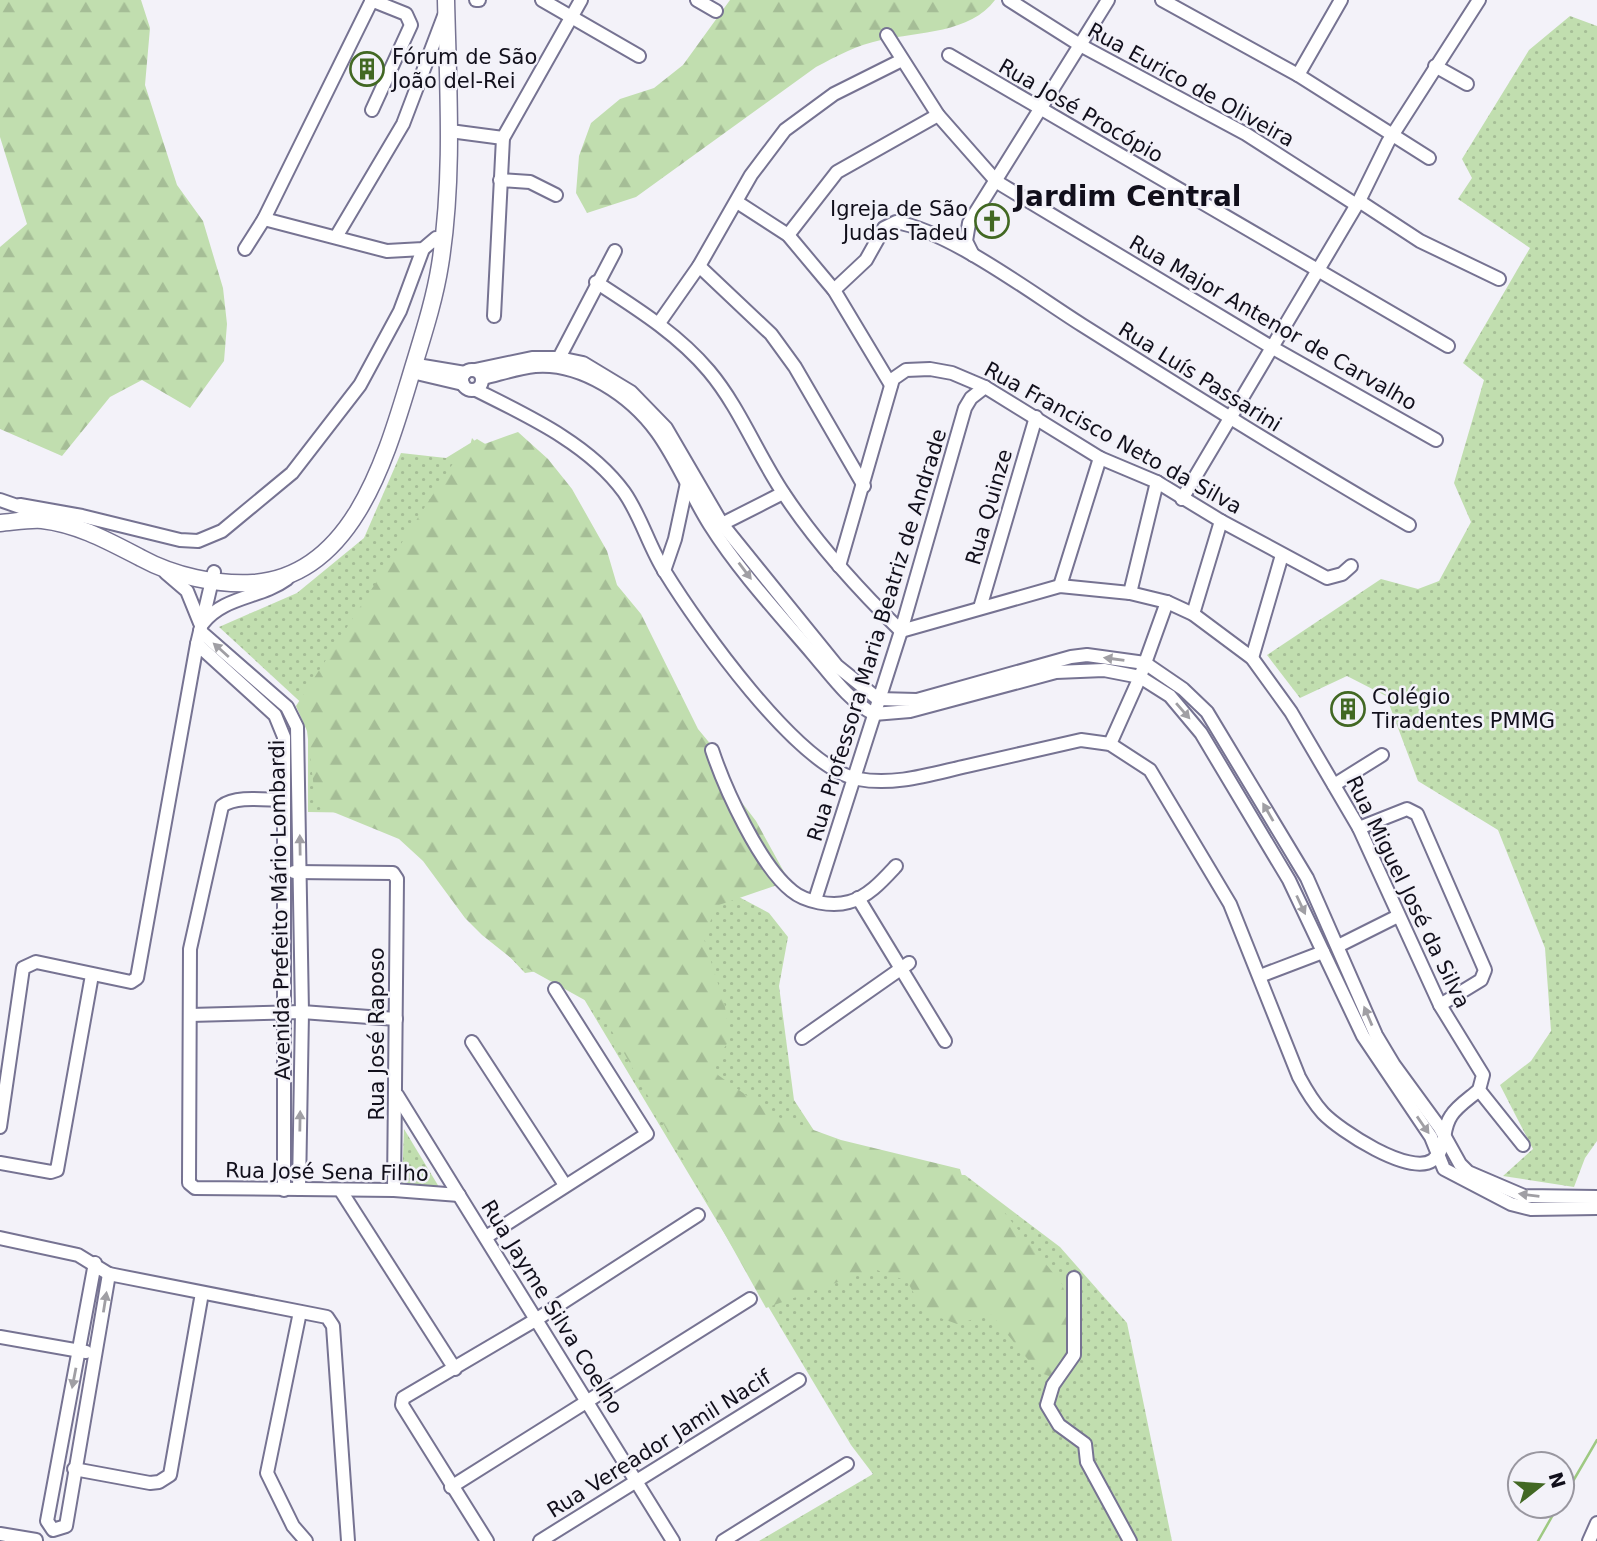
<svg xmlns="http://www.w3.org/2000/svg" width="1597" height="1541" viewBox="0 0 1597 1541" font-family="'DejaVu Sans',sans-serif">
  <style>
    .grass { fill: url(#grass-dots) }
    .forest { fill: url(#forest-firs) }
    .lines { fill: none; stroke-linecap: round; stroke-linejoin: round }
    .stream { stroke: #9ec982; stroke-width: 2.5 }
    .minor-casing { stroke: #767392; stroke-width: 16 }
    .major-casing { stroke: #767392; stroke-width: 19 }
    .minor { stroke: #fff; stroke-width: 12 }
    .major { stroke: #fff; stroke-width: 16 }
    .oneway { fill: #a09fa4 }
    .labels { text-anchor: middle; stroke-width: 5; stroke-linejoin: round; paint-order: stroke }
    .poi-label { font-size: 21px; fill: #110f1b; stroke: #f3f2f9; text-anchor: start }
    .street-label { font-size: 21px; fill: #110f1b; stroke: #f3f2f9 }
    .district-label { font-size: 28px; font-weight: bold; fill: #110f1b; stroke: #f3f2f9 }
  </style>
  <defs>
    <pattern id="grass-dots" width="8" height="8" patternUnits="userSpaceOnUse" patternTransform="scale(1.75)"><rect width="8" height="8" fill="#c1deaf"/><path d="M2 2h.1M6 6h.1" fill="none" stroke="#a5bd96" stroke-width="1.8" stroke-linecap="round"/></pattern>
    <pattern id="forest-firs" width="22" height="20" patternUnits="userSpaceOnUse" patternTransform="scale(1.75)"><rect width="22" height="20" fill="#c1deaf"/><path d="M5 1l3.5 6h-7zM16 11l3.5 6h-7z" fill="#a5bd96"/></pattern>
  </defs>
  <rect width="100%" height="100%" fill="#f3f2f9"/>
  <g class="grass">
    <polygon points="1570,16 1597,26 1597,1141 1585,1158 1574,1187 1503,1176 1533,1149 1500,1085 1531,1061 1551,1031 1545,948 1498,830 1418,781 1386,696 1347,676 1300,698 1267,655 1381,579 1418,589 1439,581 1471,522 1454,483 1484,380 1463,363 1530,248 1458,199 1472,178 1462,159 1529,50"/>
    <polygon points="477,439 492,448 720,887 769,913 788,937 779,986 794,1100 841,1172 965,1175 1060,1247 1127,1323 1172,1541 759,1541 873,1474 851,1445 584,999 558,968 525,973 473,918 423,857 371,813 308,812 308,709 219,627 297,593 364,538 401,453 446,458"/>
    <polygon points="404,1129 439,1187 402,1184"/>
  </g>
  <g class="forest">
    <polygon points="0,0 141,0 150,28 145,85 177,185 203,221 223,288 227,324 224,361 190,408 142,380 110,397 62,456 0,429 0,247 27,224 0,137"/>
    <path d="M730,0H995C971,33 918,32 881,40C857,45 837,56 816,67L636,197L587,213L576,193L579,156L591,123L620,99L654,88L683,65Z"/>
    <polygon points="518,432 548,459 572,489 607,551 617,585 641,614 698,729 722,758 733,791 756,821 789,881 716,906 704,939 725,1006 729,1041 711,1067 718,1075 775,1116 841,1140 960,1169 962,1176 991,1196 1062,1284 1083,1351 1071,1384 1038,1372 991,1314 957,1324 924,1312 907,1281 874,1269 766,1308 599,1008 516,962 482,935 465,918 423,861 399,839 321,807 315,797 307,731 296,706 463,448 470,446 472,438 479,446"/>
  </g>
  <g class="lines">
    <g class="stream">
      <polyline points="1562,1500 1597,1440"/>
      <polyline points="1538,1541 1558,1506"/>
    </g>
    <g class="minor-casing">
      <g id="minor">
        <polyline points="371,0 406,14 411,25 372,110"/>
        <polyline points="476,0 479,0"/>
        <polyline points="542,0 639,56"/>
        <polyline points="697,0 716,11"/>
        <polyline points="1009,0 1080,45 1246,134 1355,204"/>
        <polyline points="1162,0 1298,75 1429,158"/>
        <polyline points="887,35 938,115 997,182 1273,348 1436,440"/>
        <polyline points="949,55 1448,346"/>
        <polyline points="1435,66 1467,84"/>
        <polyline points="1298,75 1341,0"/>
        <polyline points="450,131 503,138"/>
        <polyline points="500,180 530,182 556,195"/>
        <polyline points="1359,201 1420,241 1499,279"/>
        <polyline points="737,202 788,235 834,290 891,385"/>
        <polyline points="264,219 387,251 423,249 436,238 442,249"/>
        <polyline points="788,235 837,172 938,115"/>
        <polyline points="336,237 403,124 444,16"/>
        <polyline points="245,249 264,219 372,0"/>
        <polyline points="973,255 966,241 969,223 1108,0"/>
        <polyline points="699,266 771,334 795,367 864,486"/>
        <path d="M596,282C636,308 678,334 709,371C740,408 757,454 784,494C817,544 858,589 901,631L1060,586L1130,593L1167,602L1193,614L1252,658L1291,712L1359,828L1440,1005L1483,1075L1479,1090L1523,1145"/>
        <path d="M834,290L866,260L884,228L896,222C951,232 1033,294 1082,325C1190,393 1298,461 1409,525"/>
        <polyline points="494,316 503,138 581,0"/>
        <polyline points="659,323 699,266 751,175 785,130 834,94 902,60"/>
        <polyline points="559,358 615,251"/>
        <polyline points="417,365 465,373"/>
        <circle cx="472" cy="380" r="10"/>
        <polyline points="475,370 532,358 559,358 583,363 631,392 666,428 722,524 781,597 837,666 878,699 917,700 1071,657 1087,655 1145,663 1183,689 1207,712 1307,878 1376,1035 1394,1065 1440,1128 1460,1164 1468,1172 1524,1196 1597,1197"/>
        <polyline points="412,372 463,384"/>
        <path d="M483,378C500,374 517,368 535,366C581,362 631,396 657,432C678,461 691,495 710,525C739,571 778,613 813,654C831,675 849,701 874,714L910,711L1056,672L1104,670L1140,677L1170,696L1201,733L1289,880L1363,1036L1431,1137L1444,1169L1511,1204L1531,1209L1597,1208"/>
        <path d="M476,390C528,416 589,444 624,492C641,516 649,547 665,572C697,624 798,768 858,779C895,786 931,774 967,766C1005,757 1043,749 1081,740L1110,744L1150,770L1230,904L1299,1077C1306,1090 1313,1102 1323,1113C1339,1130 1410,1177 1433,1160C1448,1148 1441,1130 1451,1116C1457,1106 1470,1098 1479,1090"/>
        <polyline points="1182,499 1359,201 1388,142 1479,0"/>
        <polyline points="0,500 26,509"/>
        <polyline points="20,505 82,516 180,540 198,541 222,531 292,473 360,385 400,311 423,249"/>
        <polyline points="722,524 783,493"/>
        <polyline points="839,566 893,379 906,370 930,369 952,373 985,387 1100,458 1157,482 1221,521 1327,578 1342,574 1351,566"/>
        <polyline points="664,571 675,539 687,483"/>
        <polyline points="166,573 187,591 200,623"/>
        <polyline points="1060,586 1100,458"/>
        <polyline points="1130,593 1157,482"/>
        <polyline points="980,608 1036,417"/>
        <polyline points="1193,614 1221,521"/>
        <path d="M203,623C224,596 261,598 287,579"/>
        <polyline points="200,631 287,707 297,727 302,1012 299,1189"/>
        <polyline points="197,644 275,715 284,737 284,1190"/>
        <polyline points="1252,658 1282,555"/>
        <polyline points="1110,744 1140,677 1167,602"/>
        <path d="M712,750C725,789 760,866 792,891C805,902 832,907 849,902C868,897 883,880 896,866"/>
        <polyline points="1334,785 1382,755"/>
        <path d="M284,800C266,800 236,795 222,806L190,949L189,1183L195,1188L394,1190L459,1195"/>
        <polyline points="1359,828 1407,809 1417,814 1485,970 1481,980 1440,1005"/>
        <polyline points="294,872 393,873 397,879 394,1190"/>
        <polyline points="858,898 945,1041"/>
        <polyline points="815,900 901,631 965,408 971,398 985,387"/>
        <polyline points="1338,946 1398,916"/>
        <polyline points="1260,976 1323,952"/>
        <polyline points="190,1015 302,1012 396,1019"/>
        <polyline points="802,1038 909,963"/>
        <polyline points="472,1042 565,1185"/>
        <polyline points="397,1095 673,1541"/>
        <polyline points="0,1127 23,968 36,962 131,982 137,978 197,644 214,572"/>
        <polyline points="0,1163 51,1172 57,1170 92,975"/>
        <polyline points="341,1191 455,1369"/>
        <polyline points="486,1237 647,1134 555,989"/>
        <polyline points="0,1238 78,1255 109,1274 327,1317 333,1326 348,1541"/>
        <polyline points="95,1263 47,1521 53,1530 66,1526 109,1274"/>
        <polyline points="1074,1278 1074,1355 1053,1385 1047,1405 1059,1425 1085,1444 1087,1462 1130,1541"/>
        <polyline points="300,1312 267,1473 293,1526 306,1541"/>
        <polyline points="0,1337 86,1352"/>
        <polyline points="74,1469 150,1483 159,1482 170,1475 202,1293"/>
        <polyline points="451,1487 750,1299"/>
        <polyline points="0,1534 36,1540"/>
        <polyline points="487,1541 402,1405 403,1398 537,1319 698,1215"/>
        <polyline points="540,1541 799,1380"/>
        <polyline points="723,1541 847,1464"/>
        <polyline points="1589,1541 1597,1523"/>
      </g>
    </g>
    <g class="major-casing">
      <path id="major" d="M0,523C13,522 29,519 42,520C78,524 110,542 141,558C174,576 216,585 253,583C353,576 386,457 410,378C421,341 434,303 440,265C454,178 448,88 446,0"/>
    </g>
    <use href="#minor" class="minor"/>
    <use href="#major" class="major"/>
  </g>
  <defs><path id="oneway-solid" d="M-6-.8H1V-3.2L6.5 0L1 3.2V.8H-6Z" transform="scale(1.75)"/></defs>
  <g class="oneway">
    <use href="#oneway-solid" transform="translate(745 571) rotate(53)"/>
    <use href="#oneway-solid" transform="translate(221 650) rotate(-138)"/>
    <use href="#oneway-solid" transform="translate(1114 659) rotate(-172)"/>
    <use href="#oneway-solid" transform="translate(1183 711) rotate(49)"/>
    <use href="#oneway-solid" transform="translate(1268 812) rotate(-120)"/>
    <use href="#oneway-solid" transform="translate(300 845) rotate(-91)"/>
    <use href="#oneway-solid" transform="translate(1301 905) rotate(65)"/>
    <use href="#oneway-solid" transform="translate(1368 1016) rotate(-113)"/>
    <use href="#oneway-solid" transform="translate(300 1121) rotate(-89)"/>
    <use href="#oneway-solid" transform="translate(1423 1125) rotate(55)"/>
    <use href="#oneway-solid" transform="translate(1529 1195) rotate(-173)"/>
    <use href="#oneway-solid" transform="translate(105 1302) rotate(-81)"/>
    <use href="#oneway-solid" transform="translate(74 1378) rotate(101)"/>
  </g>
  <defs>
    <g id="building-ring" transform="scale(1.75)"><circle r="9.5" fill="#f3f2f9" stroke="#426823" stroke-width="1.5"/><path d="M-4-6H4V6H1V3H-1V6H-4ZM-2.5-4.3h1.7v1.8h-1.7ZM.8-4.3h1.7v1.8H.8ZM-2.5-1h1.7V.8h-1.7ZM.8-1h1.7V.8H.8Z" fill="#426823"/></g>
    <g id="church-ring" transform="scale(1.75)"><circle r="9.5" fill="#f3f2f9" stroke="#426823" stroke-width="1.5"/><path d="M-1.2-6h2.4v3.5h3.3v2.4h-3.3V6h-2.4V-.1h-3.3v-2.4h3.3Z" fill="#426823"/></g>
  </defs>
  <g fill-rule="evenodd">
    <use href="#building-ring" x="367" y="69"/>
    <use href="#church-ring" x="992" y="221"/>
    <use href="#building-ring" x="1348" y="709"/>
  </g>
  <g class="labels">
    <g class="poi-label">
      <text x="392" y="64">Fórum de São<tspan x="392" dy="24">João del-Rei</tspan></text>
      <text x="968" y="216" text-anchor="end">Igreja de São<tspan x="968" dy="24">Judas Tadeu</tspan></text>
      <text x="1372" y="704">Colégio<tspan x="1372" dy="24">Tiradentes PMMG</tspan></text>
    </g>
    <g class="street-label">
      <text transform="translate(1191 85) rotate(29)" y="7">Rua Eurico de Oliveira</text>
      <text transform="translate(1081 111) rotate(30)" y="7">Rua José Procópio</text>
      <text transform="translate(1273 323) rotate(30)" y="7">Rua Major Antenor de Carvalho</text>
      <text transform="translate(1200 377) rotate(32)" y="7">Rua Luís Passarini</text>
      <text transform="translate(1113 438) rotate(29)" y="7">Rua Francisco Neto da Silva</text>
      <text transform="translate(989 507) rotate(-74)" y="7">Rua Quinze</text>
      <text transform="translate(877 635) rotate(-73)" y="7">Rua Professora Maria Beatriz de Andrade</text>
      <text transform="translate(1408 892) rotate(64)" y="7">Rua Miguel José da Silva</text>
      <text transform="translate(280 910) rotate(-91)" y="7">Avenida Prefeito Mário Lombardi</text>
      <text transform="translate(377 1034) rotate(-90)" y="7">Rua José Raposo</text>
      <text transform="translate(327 1172) rotate(1)" y="7">Rua José Sena Filho</text>
      <text transform="translate(552 1307) rotate(58)" y="7">Rua Jayme Silva Coelho</text>
      <text transform="translate(659 1444) rotate(-32)" y="7">Rua Vereador Jamil Nacif</text>
    </g>
    <g class="district-label">
      <text x="1128" y="206">Jardim Central</text>
    </g>
  </g>
  <g transform="translate(1541 1485) rotate(73)"><circle r="33" fill="#f3f2f9" stroke="#9997a0" stroke-width="2"/>
  <path d="M0-5L12 26L0 18L-12 26Z" fill="#426823"/>
  <text y="-10" font-size="19" font-weight="bold" text-anchor="middle" fill="#110f1b">N</text>
  </g>
</svg>
